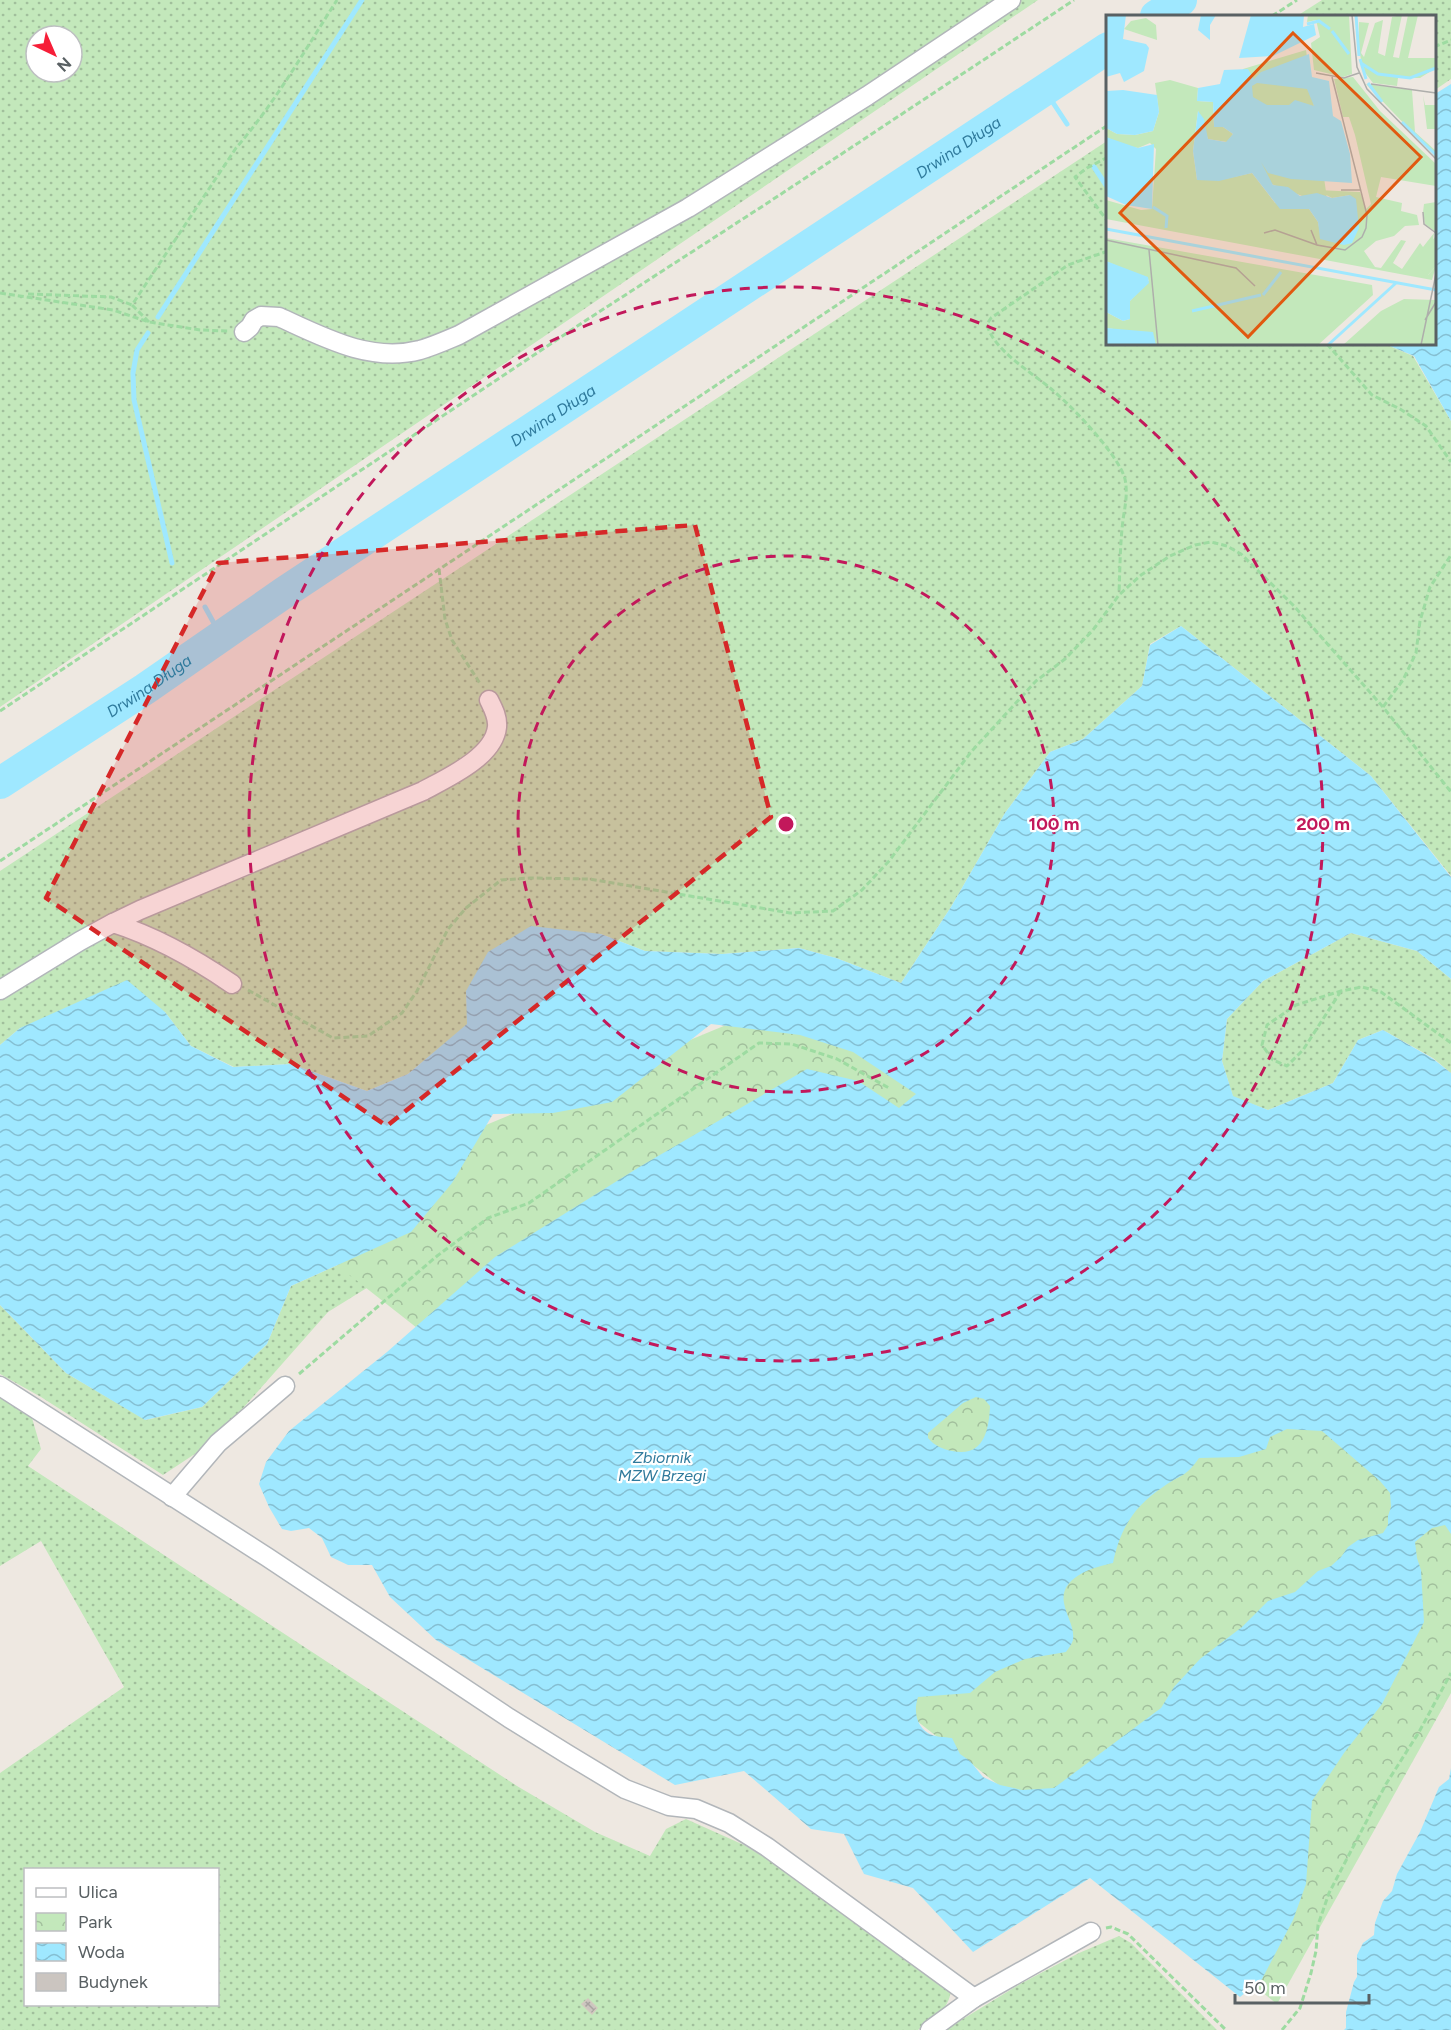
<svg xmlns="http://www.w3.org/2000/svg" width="1451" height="2030" viewBox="0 0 1451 2030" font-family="Figtree,sans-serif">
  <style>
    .grass { fill: url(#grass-dots); fill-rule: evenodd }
    .park { fill: url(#park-crowns) }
    .water { fill: url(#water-waves); fill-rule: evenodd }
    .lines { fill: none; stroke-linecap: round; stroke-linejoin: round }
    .stream { stroke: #9fe8ff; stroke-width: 5 }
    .river { stroke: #9fe8ff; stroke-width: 32 }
    .building { fill: url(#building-cross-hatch); stroke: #d3c9bf; stroke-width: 1.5 }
    .minor-casing { stroke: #b2b6ba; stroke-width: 21 }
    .path { stroke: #9ddba1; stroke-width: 3; stroke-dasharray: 6 3; stroke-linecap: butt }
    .minor { stroke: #fff; stroke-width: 18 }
    .marked { fill: #d62828; fill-opacity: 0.2; stroke: #d62828; stroke-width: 4.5; stroke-dasharray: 12 8; stroke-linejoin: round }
    .ring { fill: none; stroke: #c2185b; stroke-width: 3; stroke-dasharray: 10 8 }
    .labels { text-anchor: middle; stroke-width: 4.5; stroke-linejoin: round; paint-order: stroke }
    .water-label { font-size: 16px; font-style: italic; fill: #2f7a9c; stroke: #fff }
    .inset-river { fill: none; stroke: #9fe8ff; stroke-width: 3 }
    .inset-road { fill: none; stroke: #aeaeab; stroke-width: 1.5 }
    .view { fill: #e15910; fill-opacity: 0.15; stroke: #e15910; stroke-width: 3 }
    .inset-edge { fill: none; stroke: #596063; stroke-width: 3 }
    .centre { fill: #c2185b; stroke: #fff; stroke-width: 3 }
    .ring-label { font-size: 18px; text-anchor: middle; font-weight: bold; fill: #c2185b; stroke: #fff; stroke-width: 4.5; stroke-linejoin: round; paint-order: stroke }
  </style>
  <defs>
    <pattern id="grass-dots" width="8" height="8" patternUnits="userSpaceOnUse" patternTransform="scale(1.5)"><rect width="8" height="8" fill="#c3e8bb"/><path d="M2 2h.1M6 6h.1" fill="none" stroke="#a1bf9c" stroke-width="1.8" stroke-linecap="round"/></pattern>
    <pattern id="park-crowns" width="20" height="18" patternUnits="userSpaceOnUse" patternTransform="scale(1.5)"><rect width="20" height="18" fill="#c3e8bb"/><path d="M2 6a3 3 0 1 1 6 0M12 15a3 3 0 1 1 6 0" fill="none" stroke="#a1bf9c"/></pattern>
    <pattern id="water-waves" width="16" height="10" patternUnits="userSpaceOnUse" patternTransform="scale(1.5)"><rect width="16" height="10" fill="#9fe8ff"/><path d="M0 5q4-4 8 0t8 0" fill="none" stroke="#85bfd2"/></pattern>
    <pattern id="building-cross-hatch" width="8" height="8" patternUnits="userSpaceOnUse" patternTransform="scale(1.5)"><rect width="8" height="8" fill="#cbc5c0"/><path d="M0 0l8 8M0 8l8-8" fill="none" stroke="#a8a3a0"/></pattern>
  </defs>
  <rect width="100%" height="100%" fill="#eee8e1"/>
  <g class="grass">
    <path d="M0,0H1038L0,707ZM36,36H72V72H36Z"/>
    <polygon points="1322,0 1451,0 1451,79 1435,90 1434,16 1297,16"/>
    <polygon points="1107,141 1108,344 1385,344 1413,356 1451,421 1451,876 1371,776 1181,626 1150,644 1142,686 1083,739 1050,752 1005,813 951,907 901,983 836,958 799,948 722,954 645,951 601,934 466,991 468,1024 408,1074 367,1091 291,1064 234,1067 191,1046 165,1012 20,1028 0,1045 0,871"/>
    <polygon points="1351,933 1417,951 1451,979 1451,1073 1433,1058 1383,1030 1358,1040 1333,1083 1268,1110 1233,1097 1222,1061 1227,1019 1263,981"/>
    <polygon points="411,1232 428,1250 328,1312 213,1442 163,1475 41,1397 0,1374 0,1305 66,1373 146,1420 202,1407 267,1344 291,1286"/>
    <path d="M0,1395L30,1411L41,1449L28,1466L517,1786L595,1832L650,1856L666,1829L686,1819L744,1845L796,1877L951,1990C949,2010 934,2018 918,2030H0V1773L124,1687L41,1541L0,1566ZM26,1870H218V2004H26Z"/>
    <polygon points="1119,1936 1131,1943 1217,2030 945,2030 1020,1984 1079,1953"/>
  </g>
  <polygon class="park" points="851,973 1451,1462 1451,1693 1277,2004 272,1214"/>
  <g class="water">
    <polygon points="1451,84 1451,421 1414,356 1385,344 1434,344 1435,94"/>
    <path d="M1181,626L1371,776L1451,877V979L1417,951L1351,933L1263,981L1227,1019L1222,1061L1233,1096L1268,1110L1333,1083L1358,1040L1383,1030L1432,1058L1451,1073V1534L1445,1525L1432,1528L1415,1542L1417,1558L1421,1570L1424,1622L1382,1704L1344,1753L1312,1801L1306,1884L1293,1920L1262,1979L1240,1997L1090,1878L973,1952L913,1888L864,1874L844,1834L811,1829L744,1771L675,1785L436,1640L390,1597L372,1565H348L331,1557L322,1538L309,1528L291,1531L282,1529L269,1507L259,1484L266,1462L289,1431L387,1352L495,1257L641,1166L807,1069L858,1081L899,1108L916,1094L853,1052L800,1035L711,1024L612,1102L553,1113L493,1114L452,1183L411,1232L291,1286L267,1344L202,1407L145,1420L66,1373L0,1305V1045L20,1028L127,980L165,1012L191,1046L233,1067L291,1064L367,1091L408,1074L467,1024L466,991L488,952L531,926L601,934L645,951L722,954L799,948L836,958L901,983L951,907L1005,813L1050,752L1083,739L1142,686L1150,645ZM976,1397L984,1399L990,1406C989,1431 983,1458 952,1451C942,1449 935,1446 928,1438V1433L963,1403ZM1287,1429L1322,1431L1380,1481L1390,1493L1391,1507L1388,1516V1525L1383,1533L1358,1540L1348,1547L1341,1557L1331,1566L1318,1571L1295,1592L1268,1601L1242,1627L1200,1659L1174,1687L1161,1708L1054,1788L1022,1790L1000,1785L983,1777L970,1761L960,1754L952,1738C945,1737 933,1737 928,1733C915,1725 914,1709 918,1697L970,1693L995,1672L1025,1659L1066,1652C1068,1649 1072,1644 1073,1640C1075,1628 1066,1615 1064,1603C1059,1577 1094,1567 1113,1563C1120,1529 1134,1506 1163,1487C1181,1474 1185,1478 1199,1458L1239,1457L1266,1449L1270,1437Z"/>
    <polygon points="1451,1768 1451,2030 1344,2030 1346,2028 1346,2012 1354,1982 1357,1977 1357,1955 1363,1943 1374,1935 1375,1923 1383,1901 1392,1891 1397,1874 1420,1832 1439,1787 1449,1779"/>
  </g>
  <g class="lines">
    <g class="stream">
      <polyline points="1044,89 1067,124"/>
      <polyline points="1094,167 1108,188"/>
      <polyline points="158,317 362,0"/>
      <polyline points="148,333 137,350 133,373 134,400 172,563"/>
      <polyline points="205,607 221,636"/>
    </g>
    <g class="river">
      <polyline points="1156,16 1181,0"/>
      <path id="s1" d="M0,783L145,689L285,592L1108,48"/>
    </g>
  </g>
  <polygon class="building" points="588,1999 597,2008 592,2014 582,2004"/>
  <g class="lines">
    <g class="minor-casing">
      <g id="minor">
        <path d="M244,332L250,327L254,320L261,316L279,317C323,337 370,363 420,350C434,346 447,340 459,335L688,208L867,96L1011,0"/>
        <path d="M113,923L140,910L423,791C447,778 494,757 497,727C498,717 493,708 489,700"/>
        <path d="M0,990L80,941L113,923C157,937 194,958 232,984"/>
        <polyline points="0,1386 267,1557 509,1718 567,1754 625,1789 669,1806 696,1809 729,1823 767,1847 974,1998"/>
        <polyline points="172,1497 218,1443 285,1386"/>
        <polyline points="930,2030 974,1998 1091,1932"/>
      </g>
    </g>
    <g class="path">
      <polyline points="1272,16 1297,0"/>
      <polyline points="1434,47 1451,40"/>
      <polyline points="1108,157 1087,168 1075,177 1108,222"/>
      <path d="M1108,251L1068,265L991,318L987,324C992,349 1031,372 1050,388C1071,405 1118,454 1125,479C1128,494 1125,506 1123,520C1120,544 1120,569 1119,593"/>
      <polyline points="0,293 113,310 149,322 200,330 228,331"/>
      <polyline points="28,294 111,297 132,305"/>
      <path d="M149,322L132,305L236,148C275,103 305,50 337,0"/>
      <polyline points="1327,344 1372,395 1400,409 1426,426 1451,462"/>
      <polyline points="439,569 445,619 452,640 481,685"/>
      <polyline points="1383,707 1403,680 1416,653 1420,621 1430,587 1451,555"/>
      <polyline points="0,711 585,321 766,204 1074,0"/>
      <polyline points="0,861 1108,125"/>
      <polyline points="248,990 333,1038 368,1036 402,1013 417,991 448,929 466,908 501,880 530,878 589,879 790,913 833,911 862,890 889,861 971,752 1036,681 1065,659 1093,630 1119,595 1141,575 1170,556 1195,545 1211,542 1227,546 1241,554 1294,606 1383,707 1451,792"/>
      <polyline points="1341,991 1303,1050 1287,1066 1273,1060 1262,1045 1267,1025 1296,1005 1341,991 1362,987 1381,992 1451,1043"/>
      <polyline points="299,1374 437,1256 488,1218 529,1203 759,1043 792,1044 837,1059 889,1088"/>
      <polyline points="1106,1928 1111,1927 1128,1934 1226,2030"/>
      <polyline points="1282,2030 1300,2008 1311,1973 1316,1951 1318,1925 1329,1893 1386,1784 1419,1732 1451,1673"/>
    </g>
    <use href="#minor" class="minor"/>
  </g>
  <path class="marked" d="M695,525L771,817L387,1126L46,898L218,563Z"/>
  <g class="ring">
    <circle cx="786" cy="824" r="268"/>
    <circle cx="786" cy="824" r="537"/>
  </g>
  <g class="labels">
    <g class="water-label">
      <text dy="6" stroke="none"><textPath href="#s1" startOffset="1150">Drwina Długa</textPath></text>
      <text dy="6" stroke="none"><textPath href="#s1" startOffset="664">Drwina Długa</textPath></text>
      <text dy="6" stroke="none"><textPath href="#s1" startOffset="178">Drwina Długa</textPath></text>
      <text x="662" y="1463">Zbiornik<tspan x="662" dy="18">MZW Brzegi</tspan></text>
    </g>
  </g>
  <g transform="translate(1106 15)">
    <rect width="330" height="330" fill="#eee8e1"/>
    <path d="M202,0H243L246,59L237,62L208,55L205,28L214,22L210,5L201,7ZM296,0L287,42L293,43L302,0H312L302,43H330V53L314,63H292L291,71L267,68L257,55L253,34V7L263,8L255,38L258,42L269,8L277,5L272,38L279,41L286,2ZM247,62L274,96L330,149V171L275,162L270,182L296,188L295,196L311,200L313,210L299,211L288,221L270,226L258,236L269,252L275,253L295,225L300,226L287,248L296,254L314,228L317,232L328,218L322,260L330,251L326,265L0,204V185L35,195L46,194L50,134L44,128L32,133L18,130L0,122V113L11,119L29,120L47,116L53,97L49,68L64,65L92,73L91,86L107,87L108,112H117L127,119L121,127L102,124L92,96L87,136L91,165H114L146,158L169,188L203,194L212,207L214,218L244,180L226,183L211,175L254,177L263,203L260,194L265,189L249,120L243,102H237L228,64ZM260,69L306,75L309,117L330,136V142ZM317,80L319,90H330V114H321ZM330,187V217L319,209L317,197L318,189ZM0,223L266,270L267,280L212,330H50L45,319L0,313V297L17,306L24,304V286L43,265L0,246ZM298,284L330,285V330H237L275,296Z" fill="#c3e8bb"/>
    <path d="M40,3L50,10L51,25L18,14L25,6ZM267,40L277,59L273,61L259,53Z" fill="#c3e8bb"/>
    <path d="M200,35L222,191L150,163L137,54Z" fill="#c3e8bb"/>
    <path d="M330,221V251L322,260L306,247Z" fill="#c3e8bb"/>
    <path d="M3,0H20L17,24L40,29L43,33L38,56L18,67L14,58L0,62V4ZM95,0H110L104,10V25L92,15ZM145,0H198L197,12L208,9L210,20L167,41L133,43ZM203,39L206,62L223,66L227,101L235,106L244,139L246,168L185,164L162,158L155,147L167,170L182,172L194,181L211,178L226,183L244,180L250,184L253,213L246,228L238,230L214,224L212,207L203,194H174L146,158L113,166L91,165L87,136L92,96L98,104L102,124L120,127L127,119L117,112H108L107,87L91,86L92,73L114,69L118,55L142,54L148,64L155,57ZM151,68L201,74L208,91L189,85L183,90H161L147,82L146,71ZM17,75L51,80L53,97L47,116L29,120L11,119L0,113V76ZM0,122L32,133L48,129L46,194L20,190L0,181ZM0,246L42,262L43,268L24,286V304L17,306L0,297ZM0,313L47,317L50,330H0Z" fill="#9fe8ff" fill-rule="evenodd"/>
    <path class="inset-river" d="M250,0L253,41M201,9L213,6L224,14M226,16L243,39M254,44L260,64M255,48L272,59L304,63L330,53M262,68L276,87M296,107L330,140M47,192L61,201L60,213M0,214L330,275M157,280L175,257M86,296L155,280M222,330L290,268"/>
    <path class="inset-road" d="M246,0L251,52L261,74L330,144M210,58L238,63L253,58M265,69L330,78M235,175H255M317,197L318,209L330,218M205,215L211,230L239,235L256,222L260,213L261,200L226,62M158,218L169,215L211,230M0,225L130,253L149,271M43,235L52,330M319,305L330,287M315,330L330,259"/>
    <path class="view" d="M187,18L315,142L142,322L14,198Z"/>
    <rect width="330" height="330" class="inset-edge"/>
  </g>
  <circle cx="786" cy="824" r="9" class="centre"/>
  <g class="ring-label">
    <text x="1054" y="830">100 m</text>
    <text x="1323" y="830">200 m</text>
  </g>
  <rect x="24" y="1868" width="195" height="138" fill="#ffffff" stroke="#bdbfc1" stroke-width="1.5"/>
  <rect x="36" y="1888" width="30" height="9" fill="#ffffff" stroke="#bdbfc1" stroke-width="1.5"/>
  <text x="78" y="1898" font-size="18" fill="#596063">Ulica</text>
  <rect x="36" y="1913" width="30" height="18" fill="url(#park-crowns)" stroke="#bdbfc1" stroke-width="1.5"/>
  <text x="78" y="1928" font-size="18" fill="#596063">Park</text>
  <rect x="36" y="1943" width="30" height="18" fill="url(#water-waves)" stroke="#bdbfc1" stroke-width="1.5"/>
  <text x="78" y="1958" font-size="18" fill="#596063">Woda</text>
  <rect x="36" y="1973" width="30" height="18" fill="#cbc5c0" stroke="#bdbfc1" stroke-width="1.5"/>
  <text x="78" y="1988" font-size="18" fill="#596063">Budynek</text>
  <g transform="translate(54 54) rotate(136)"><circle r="28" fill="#ffffff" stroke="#bdbfc1" stroke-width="1.5"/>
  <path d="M0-4.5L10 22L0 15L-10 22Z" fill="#f61e38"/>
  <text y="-9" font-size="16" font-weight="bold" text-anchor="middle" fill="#596063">N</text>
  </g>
  <path d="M1235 1994v9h134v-9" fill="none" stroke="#596063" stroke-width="3"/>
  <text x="1244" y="1994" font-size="18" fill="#596063" stroke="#ffffff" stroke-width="4.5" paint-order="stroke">50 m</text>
</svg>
